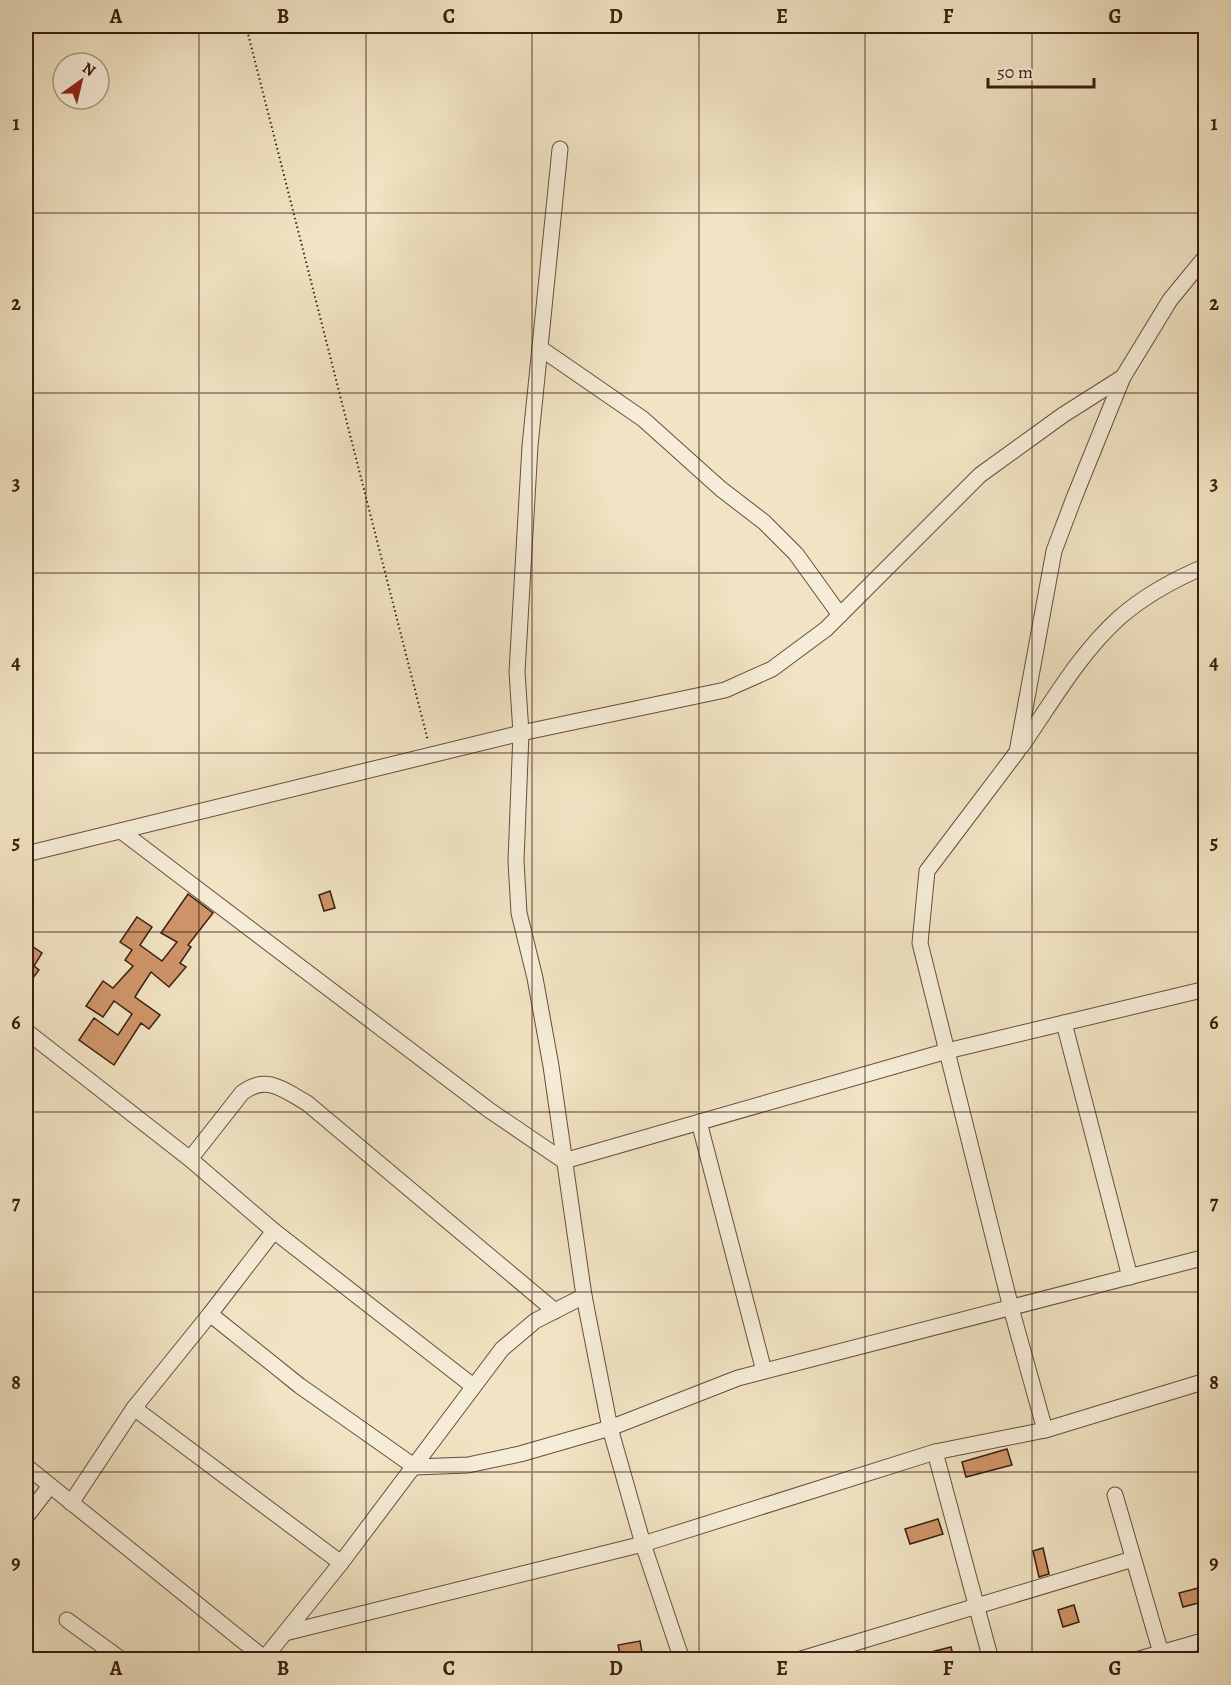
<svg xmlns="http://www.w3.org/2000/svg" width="1231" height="1685" viewBox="0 0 1231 1685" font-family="Alegreya,serif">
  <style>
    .building { fill: #d0956a; stroke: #391e0e; stroke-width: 1.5 }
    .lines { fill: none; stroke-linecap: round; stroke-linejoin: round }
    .street-casing { stroke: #674f3b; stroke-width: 17 }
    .path { stroke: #391e0e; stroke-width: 2; stroke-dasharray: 1.5 3; stroke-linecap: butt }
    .street { stroke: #f6edd8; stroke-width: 15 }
    .grid { fill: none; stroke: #391e0e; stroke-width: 1.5; stroke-opacity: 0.55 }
    .neatline { fill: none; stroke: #391e0e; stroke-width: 2 }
    .grid-label { font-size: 20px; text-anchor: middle; font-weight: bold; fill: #391e0e }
  </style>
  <rect width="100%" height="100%" fill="#f1e3c3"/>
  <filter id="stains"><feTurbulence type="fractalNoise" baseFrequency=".00333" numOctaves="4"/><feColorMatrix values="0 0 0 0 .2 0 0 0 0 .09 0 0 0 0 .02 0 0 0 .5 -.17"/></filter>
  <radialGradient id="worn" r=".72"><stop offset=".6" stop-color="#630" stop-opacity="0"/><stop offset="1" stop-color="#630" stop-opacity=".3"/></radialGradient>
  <g class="building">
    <polygon points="330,891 335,908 324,911 319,895"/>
    <polygon points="188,894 213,913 188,945 191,947 180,963 186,967 169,987 151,972 138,992 135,997 160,1015 149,1029 141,1023 114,1065 79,1040 94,1018 118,1035 132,1014 114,1001 103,1017 86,1006 103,981 113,988 133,966 125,960 132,950 120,942 137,917 152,927 140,945 162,961 177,942 161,933"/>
    <polygon points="26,942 42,953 34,966 39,970 26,987"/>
    <polygon points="1007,1449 1012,1465 966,1477 962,1462"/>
    <polygon points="938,1519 943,1534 910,1544 905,1529"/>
    <polygon points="1043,1548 1049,1574 1039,1577 1033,1551"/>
    <polygon points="1206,1586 1206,1601 1183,1607 1179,1593"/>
    <polygon points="1074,1605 1079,1622 1063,1627 1058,1610"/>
    <polygon points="640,1641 643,1658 621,1659 618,1645"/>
    <polygon points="951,1647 954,1659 919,1659 919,1655"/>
  </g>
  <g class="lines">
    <g class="street-casing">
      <g id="street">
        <polyline points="560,149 530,446 517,672 521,733 516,861 519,913 535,978 551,1066 584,1296 610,1428 643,1544 682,1660"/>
        <polyline points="540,348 643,419 721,489 764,522 796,554 840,615"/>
        <path d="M1021,747C1051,704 1079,654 1119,618C1144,596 1175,579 1206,566"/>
        <polyline points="121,831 489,1110 564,1161 947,1051 1206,989"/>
        <polyline points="26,854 521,733 725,690 772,669 826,629 980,475 1063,415 1123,377"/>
        <polyline points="1064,1023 1130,1277"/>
        <polyline points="26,1031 190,1159 274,1231 473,1386"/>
        <polyline points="699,1122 764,1371"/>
        <path d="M190,1159L242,1093C266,1074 284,1090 307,1103L555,1311"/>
        <polyline points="274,1231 210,1314 300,1386 415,1467 468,1465 520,1454 610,1428 738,1378 1206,1257"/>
        <polyline points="134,1408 341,1563"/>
        <polyline points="1045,1430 1011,1308 920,943 927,871 1017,752 1054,551 1074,498 1123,377 1170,300 1206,256"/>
        <polyline points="935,1452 991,1660"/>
        <polyline points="26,1466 264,1658"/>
        <polyline points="1115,1495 1163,1660"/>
        <polyline points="71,1503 134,1408 210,1314"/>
        <polyline points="26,1517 50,1486"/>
        <polyline points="67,1620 122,1660"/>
        <polyline points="285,1633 643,1544 935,1452 1045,1430 1206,1381"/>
        <polyline points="263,1660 341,1563 502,1349 535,1321 584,1296"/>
        <polyline points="798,1660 1133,1559"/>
        <polyline points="1136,1660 1206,1640"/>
      </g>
    </g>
    <polyline class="path" points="246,26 428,741"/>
    <use href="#street" class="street"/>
  </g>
  <path class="grid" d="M199,26V1660M366,26V1660M532,26V1660M699,26V1660M865,26V1660M1032,26V1660M26,213H1206M26,393H1206M26,573H1206M26,753H1206M26,932H1206M26,1112H1206M26,1292H1206M26,1472H1206"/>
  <rect width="1231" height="1685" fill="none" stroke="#f1e3c3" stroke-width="66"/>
  <g transform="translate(81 81) rotate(34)"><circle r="28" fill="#f6edd8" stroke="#aa9a87" stroke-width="1.5"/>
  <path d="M0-4.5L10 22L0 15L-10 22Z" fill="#8f2418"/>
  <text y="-9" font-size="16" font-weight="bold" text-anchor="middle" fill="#391e0e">N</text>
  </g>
  <path d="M988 78v9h106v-9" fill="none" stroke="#391e0e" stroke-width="3"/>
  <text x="997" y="78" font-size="18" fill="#391e0e" stroke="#f6edd8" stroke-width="4.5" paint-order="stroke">50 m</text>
  <rect x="33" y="33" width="1165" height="1619" class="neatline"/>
  <g class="grid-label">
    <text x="116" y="23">A</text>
    <text x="283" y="23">B</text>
    <text x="449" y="23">C</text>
    <text x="616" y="23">D</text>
    <text x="782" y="23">E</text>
    <text x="948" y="23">F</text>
    <text x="1115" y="23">G</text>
    <text x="16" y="130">1</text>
    <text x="1214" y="130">1</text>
    <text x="16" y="310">2</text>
    <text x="1214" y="310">2</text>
    <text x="16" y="490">3</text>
    <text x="1214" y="490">3</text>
    <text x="16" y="669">4</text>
    <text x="1214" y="669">4</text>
    <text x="16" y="849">5</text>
    <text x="1214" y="849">5</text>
    <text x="16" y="1029">6</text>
    <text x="1214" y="1029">6</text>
    <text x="16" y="1209">7</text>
    <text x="1214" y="1209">7</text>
    <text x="16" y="1389">8</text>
    <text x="1214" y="1389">8</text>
    <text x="16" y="1569">9</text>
    <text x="1214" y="1569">9</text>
    <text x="116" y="1675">A</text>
    <text x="283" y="1675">B</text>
    <text x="449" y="1675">C</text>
    <text x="616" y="1675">D</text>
    <text x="782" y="1675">E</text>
    <text x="948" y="1675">F</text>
    <text x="1115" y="1675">G</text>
  </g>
  <rect width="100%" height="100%" filter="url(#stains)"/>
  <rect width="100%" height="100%" fill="url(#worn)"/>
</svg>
